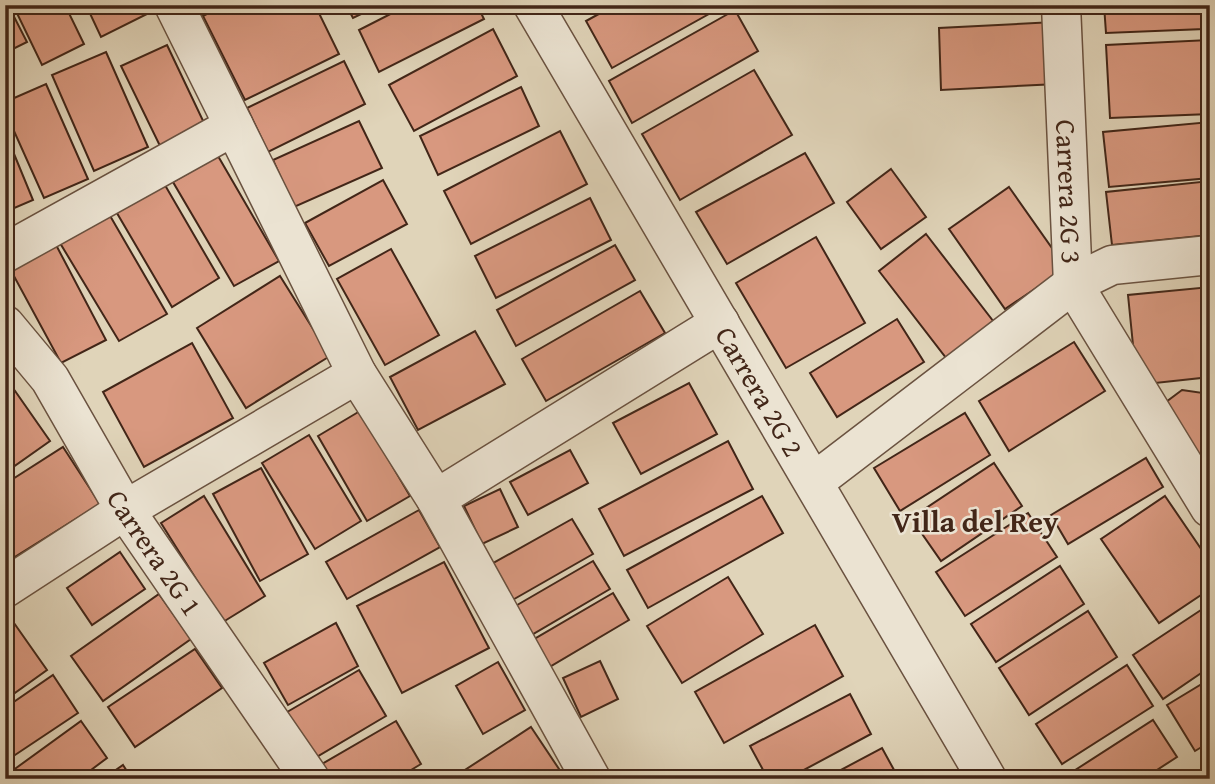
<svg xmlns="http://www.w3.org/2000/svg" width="1215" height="784" viewBox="0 0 1215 784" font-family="'Gentium Book Plus',serif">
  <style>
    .building { fill: #d8987f; stroke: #422618; stroke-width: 2 }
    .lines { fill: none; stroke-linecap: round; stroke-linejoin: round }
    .street-casing { stroke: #6a5240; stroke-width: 41 }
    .street { stroke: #ebe3d2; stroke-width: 38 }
    .labels { text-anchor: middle; stroke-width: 5; stroke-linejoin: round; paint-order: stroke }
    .street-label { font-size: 28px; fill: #422618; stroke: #ebe3d2 }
    .neighbourhood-label { font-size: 30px; font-weight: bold; fill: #422618; stroke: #ebe3d2 }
  </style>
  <rect width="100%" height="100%" fill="#e0d4b9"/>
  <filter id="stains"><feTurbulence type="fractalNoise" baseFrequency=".00286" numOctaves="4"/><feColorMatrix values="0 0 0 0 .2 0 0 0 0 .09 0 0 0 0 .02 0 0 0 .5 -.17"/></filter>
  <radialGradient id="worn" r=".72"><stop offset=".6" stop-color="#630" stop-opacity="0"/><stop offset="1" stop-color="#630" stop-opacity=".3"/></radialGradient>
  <g class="building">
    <polygon points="5,5 8,5 27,42 5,53"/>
    <polygon points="13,5 65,5 84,44 42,65"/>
    <polygon points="86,5 148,5 151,12 101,37"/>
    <polygon points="223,5 315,5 339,54 245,100 203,16"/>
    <polygon points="346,5 380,5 353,18"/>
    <polygon points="408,5 477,5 484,19 379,72 359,30"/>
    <polygon points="615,5 725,5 612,68 586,21"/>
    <polygon points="976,5 1052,5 1053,14 976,14"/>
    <polygon points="1104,5 1202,5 1204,29 1106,33"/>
    <polygon points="735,10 758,51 632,123 609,81"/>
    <polygon points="1054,22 1057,84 941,90 939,28"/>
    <polygon points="493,29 517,76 414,131 389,85"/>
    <polygon points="1209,40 1210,114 1110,118 1106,45"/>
    <polygon points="167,45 206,127 161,148 121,66"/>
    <polygon points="106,52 148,147 94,171 52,75"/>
    <polygon points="344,61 365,104 268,152 247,108"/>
    <polygon points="754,70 792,135 680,200 642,134"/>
    <polygon points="46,84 88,179 44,198 5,111 5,102"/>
    <polygon points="521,87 539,126 438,175 420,136"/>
    <polygon points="359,121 382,168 294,207 273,160"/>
    <polygon points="1210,122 1210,178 1109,187 1103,132"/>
    <polygon points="560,131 587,184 471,244 444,191"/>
    <polygon points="5,132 33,200 5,212"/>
    <polygon points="805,153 834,203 727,264 696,212"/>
    <polygon points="218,156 279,261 234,286 173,182"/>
    <polygon points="891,169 926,217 881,249 847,202"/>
    <polygon points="162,180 219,278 172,307 114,208"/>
    <polygon points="383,180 407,224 329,266 305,223"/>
    <polygon points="1210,181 1210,235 1112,245 1106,192"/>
    <polygon points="1009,187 1066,268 1005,309 949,229"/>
    <polygon points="590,198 611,240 496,298 475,256"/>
    <polygon points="109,214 167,314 119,341 60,243"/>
    <polygon points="926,234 997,326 950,363 879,271"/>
    <polygon points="816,237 865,323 786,368 736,283"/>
    <polygon points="55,243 106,340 61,363 9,267"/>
    <polygon points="615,245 635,280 516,346 497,310"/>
    <polygon points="391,249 439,335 385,365 337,279"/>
    <polygon points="280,276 330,356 246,408 197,328"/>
    <polygon points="1210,287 1210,377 1137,385 1128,295"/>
    <polygon points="640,291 665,333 546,401 522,359"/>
    <polygon points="897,319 924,362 837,417 810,373"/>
    <polygon points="475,331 505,384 418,430 390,377"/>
    <polygon points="1074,342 1105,391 1009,451 979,401"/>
    <polygon points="192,343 233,418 144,467 103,392"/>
    <polygon points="6,378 50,441 6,472 5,379"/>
    <polygon points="689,383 717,434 641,474 613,423"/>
    <polygon points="1182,390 1210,394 1210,465 1207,467 1166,402"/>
    <polygon points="360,411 410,496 367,521 318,436"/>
    <polygon points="965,413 990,455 900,511 874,468"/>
    <polygon points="309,435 361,521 315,549 262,463"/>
    <polygon points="728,441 753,489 624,556 599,509"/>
    <polygon points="63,447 100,504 5,563 5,484"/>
    <polygon points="570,450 588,483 528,515 510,482"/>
    <polygon points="1146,458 1163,487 1068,544 1051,515"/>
    <polygon points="994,463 1022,506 941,561 911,518"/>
    <polygon points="261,468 308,554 260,581 213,494"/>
    <polygon points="500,489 518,527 482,544 464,506"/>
    <polygon points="204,496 265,596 223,622 161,523"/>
    <polygon points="762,496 783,533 648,608 627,570"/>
    <polygon points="1165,496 1210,562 1210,589 1159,623 1101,539"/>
    <polygon points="419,510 440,547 347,599 326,562"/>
    <polygon points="1028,513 1057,557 965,616 936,572"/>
    <polygon points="572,519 593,554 509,602 488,566"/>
    <polygon points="120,552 145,589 92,625 67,588"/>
    <polygon points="593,561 610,589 528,637 512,608"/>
    <polygon points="444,562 489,648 402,693 357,606"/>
    <polygon points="1060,566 1084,604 996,662 971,624"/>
    <polygon points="728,577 763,634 682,683 647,626"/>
    <polygon points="613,593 629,620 546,669 531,641"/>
    <polygon points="159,594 191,639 103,701 71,656"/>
    <polygon points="1210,604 1210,667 1163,699 1133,655"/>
    <polygon points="1088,611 1117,657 1029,715 999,668"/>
    <polygon points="14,623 47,670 5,700 5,629"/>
    <polygon points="336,623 358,666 288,705 264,663"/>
    <polygon points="815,625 843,676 724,743 695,692"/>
    <polygon points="195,649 222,688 135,747 108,707"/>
    <polygon points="600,661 618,699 581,717 563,678"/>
    <polygon points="498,662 525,710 483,734 456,686"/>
    <polygon points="1127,665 1153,706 1062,764 1036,724"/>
    <polygon points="359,670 386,716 308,762 282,715"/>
    <polygon points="53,675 78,713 6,761 5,708"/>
    <polygon points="1210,679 1210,742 1195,751 1167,705"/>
    <polygon points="850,694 871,734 787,779 768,779 750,746"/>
    <polygon points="1153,720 1177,757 1143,779 1072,779 1069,774"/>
    <polygon points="81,721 107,758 79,779 17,779 12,771"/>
    <polygon points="396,721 421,764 396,779 322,779 315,768"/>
    <polygon points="531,727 563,775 557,779 451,779"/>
    <polygon points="882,748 899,779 824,779"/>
    <polygon points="123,765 132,779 103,779"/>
  </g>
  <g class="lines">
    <g class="street-casing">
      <g id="street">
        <polyline points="174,5 357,374 436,499 591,779"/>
        <path id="s1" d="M533,5L987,779"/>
        <path id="s2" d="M1061,5L1073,284L1210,508"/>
        <polyline points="5,253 234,126"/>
        <path id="s3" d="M5,325L50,379L125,510L310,779"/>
        <polyline points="814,482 1073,284 1112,265 1210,255"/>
        <polyline points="436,499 720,323"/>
        <polyline points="5,588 125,510 357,374"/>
      </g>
    </g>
    <use href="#street" class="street"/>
  </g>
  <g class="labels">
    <g class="street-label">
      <text dy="10" stroke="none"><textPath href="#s2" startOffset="187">Carrera 2G 3</textPath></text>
      <text dy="10" stroke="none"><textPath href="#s1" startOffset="448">Carrera 2G 2</textPath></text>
      <text dy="10" stroke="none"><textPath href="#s3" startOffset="273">Carrera 2G 1</textPath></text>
    </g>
    <g class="neighbourhood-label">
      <text x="975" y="532">Villa del Rey</text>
    </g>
  </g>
  <rect width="1215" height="784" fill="none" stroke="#e0d4b9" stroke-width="28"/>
  <rect x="7" y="7" width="1201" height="770" fill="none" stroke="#422618" stroke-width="3.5"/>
  <rect x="14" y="14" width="1187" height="756" fill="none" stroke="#422618" stroke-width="2"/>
  <rect width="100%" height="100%" filter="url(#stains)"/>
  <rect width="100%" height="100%" fill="url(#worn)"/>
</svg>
